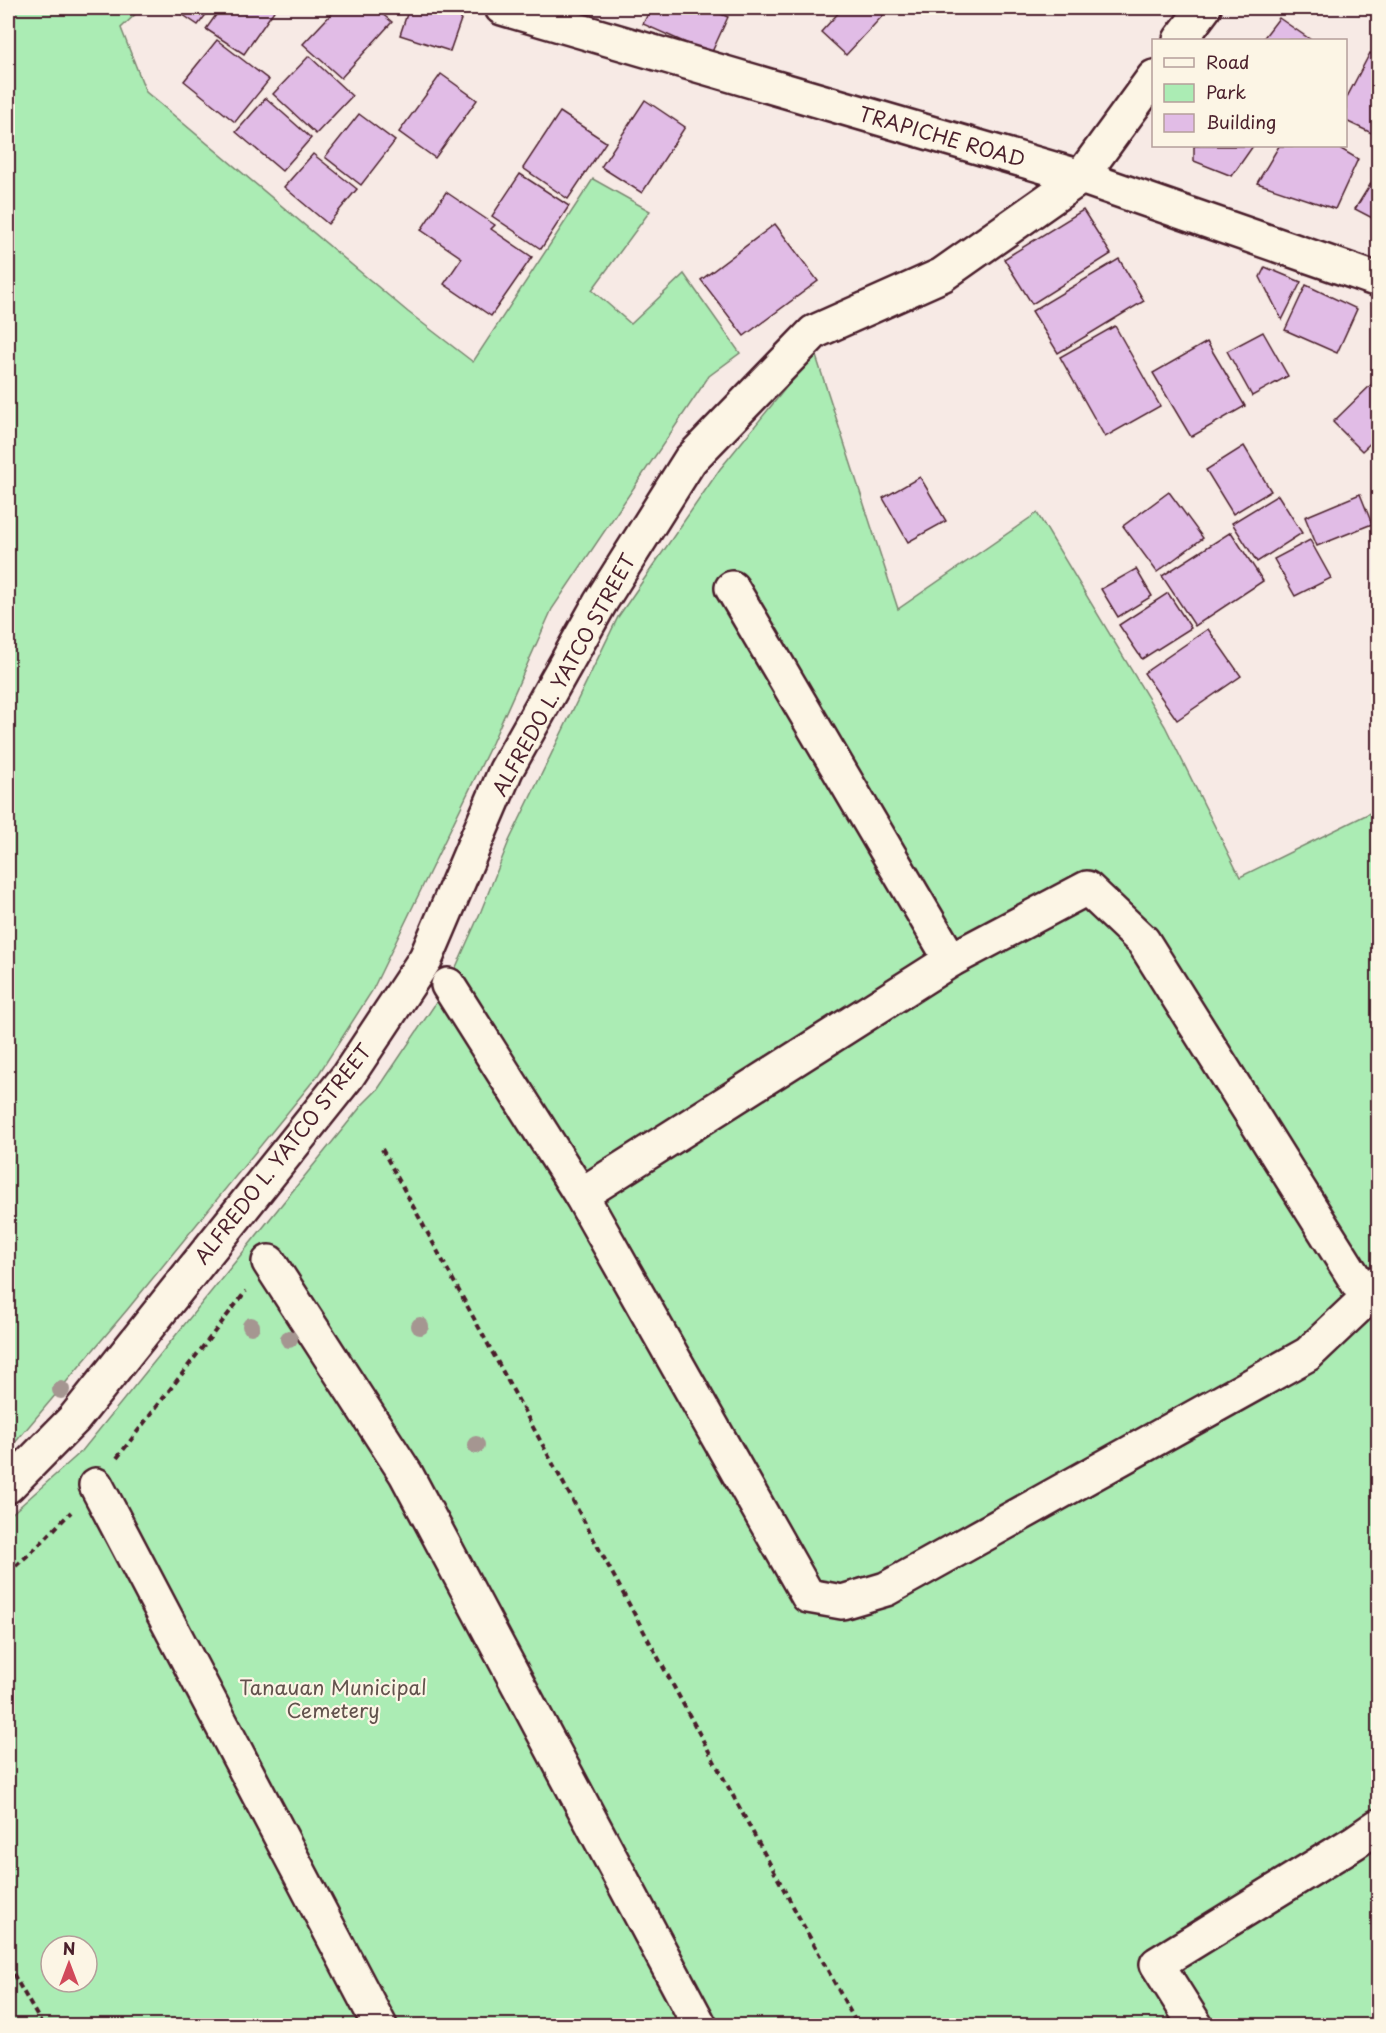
<svg xmlns="http://www.w3.org/2000/svg" width="1386" height="2033" viewBox="0 0 1386 2033" font-family="'Playpen Sans',sans-serif">
  <style>
    .green { fill: #abecb4; stroke: #7a8670; stroke-width: 1.5; fill-rule: evenodd }
    .building { fill: #e1bce6; stroke: #4a1f2b; stroke-width: 1.5 }
    .lines { fill: none; stroke-linecap: round; stroke-linejoin: round }
    .minor-casing { stroke: #4a1f2b; stroke-width: 38 }
    .path { stroke: #4a1f2b; stroke-width: 4; stroke-dasharray: 6 4.5; stroke-linecap: butt }
    .minor { stroke: #fcf5e5; stroke-width: 33 }
    .tree { fill: #a59691 }
    .labels { text-anchor: middle; stroke-width: 4.5; stroke-linejoin: round; paint-order: stroke }
    .street-label { font-size: 20px; fill: #4a1f2b; stroke: #fcf5e5 }
    .park-label { font-size: 20px; fill: #62524d; stroke: #fcf5e5 }
  </style>
  <rect width="100%" height="100%" fill="#f7eae5"/>
  <filter id="ink" filterUnits="userSpaceOnUse"><feTurbulence type="fractalNoise" baseFrequency=".0167" numOctaves="2"/><feDisplacementMap in="SourceGraphic" scale="12" xChannelSelector="R" yChannelSelector="G"/><feConvolveMatrix kernelMatrix="1 2 1 2 8 2 1 2 1" color-interpolation-filters="sRGB"/></filter>
  <g filter="url(#ink)">
    <g class="green">
      <polygon points="8,8 142,8 121,28 146,92 408,312 473,362 593,179 650,211 592,290 631,324 684,274 740,353 709,376 552,609 492,743 372,991 318,1075 127,1310 8,1451"/>
      <path d="M816,356L898,609L1037,513L1165,726L1240,877L1378,809V2025H8V1517L82,1451L363,1104L378,1089L448,985L481,911L509,841L618,617L720,469L789,384ZM51,1946H87V1982H51Z"/>
    </g>
    <g class="building">
      <polygon points="173,8 211,8 198,25"/>
      <polygon points="221,8 276,8 244,54 206,29"/>
      <polygon points="337,8 375,8 392,22 341,78 303,44"/>
      <polygon points="409,8 465,8 450,51 400,35"/>
      <polygon points="651,8 707,8 728,17 711,54 643,24"/>
      <polygon points="843,8 885,8 888,10 846,55 821,32"/>
      <polygon points="1279,18 1311,40 1262,40"/>
      <polygon points="217,40 269,80 235,122 184,81"/>
      <polygon points="1370,53 1378,58 1378,136 1346,121 1346,99"/>
      <polygon points="309,56 352,96 316,134 273,94"/>
      <polygon points="441,74 477,100 435,158 399,132"/>
      <polygon points="266,98 311,138 282,171 236,132"/>
      <polygon points="645,100 685,127 642,193 601,167"/>
      <polygon points="560,112 606,142 568,199 523,168"/>
      <polygon points="359,114 395,141 361,185 325,157"/>
      <polygon points="1194,146 1253,146 1232,176 1194,161"/>
      <polygon points="1279,146 1336,146 1358,159 1335,209 1257,183"/>
      <polygon points="313,154 357,189 328,224 284,187"/>
      <polygon points="1378,172 1378,221 1355,209"/>
      <polygon points="520,174 569,206 541,249 492,216"/>
      <polygon points="446,192 495,225 491,229 532,257 491,316 444,284 462,258 421,230"/>
      <polygon points="1083,210 1111,254 1032,304 1004,259"/>
      <polygon points="775,224 818,281 744,336 701,280"/>
      <polygon points="1119,259 1144,301 1058,353 1032,311"/>
      <polygon points="1265,267 1301,282 1282,320 1260,277"/>
      <polygon points="1306,285 1357,309 1337,353 1285,330"/>
      <polygon points="1115,326 1160,406 1105,437 1060,357"/>
      <polygon points="1263,332 1288,376 1252,396 1227,351"/>
      <polygon points="1207,342 1245,406 1191,437 1153,373"/>
      <polygon points="1378,378 1378,436 1362,451 1333,422"/>
      <polygon points="1244,446 1271,491 1233,514 1206,470"/>
      <polygon points="920,477 946,521 908,542 883,498"/>
      <polygon points="1169,492 1203,538 1157,572 1123,526"/>
      <polygon points="1360,494 1372,524 1317,546 1305,517"/>
      <polygon points="1278,495 1302,533 1257,562 1232,523"/>
      <polygon points="1231,532 1263,581 1195,626 1162,576"/>
      <polygon points="1310,540 1331,578 1295,596 1274,559"/>
      <polygon points="1136,569 1152,596 1118,617 1101,589"/>
      <polygon points="1168,593 1191,628 1142,659 1119,625"/>
      <polygon points="1208,629 1241,676 1177,720 1144,673"/>
    </g>
    <g class="lines">
      <g class="minor-casing">
        <g id="minor">
          <polyline points="502,8 1081,177 1378,280"/>
          <polyline points="1180,40 1204,8"/>
          <polyline points="732,588 951,960"/>
          <polyline points="448,985 581,1195 808,1596 842,1602 886,1589 1308,1354 1367,1298 1378,1282"/>
          <polyline points="581,1195 951,960 1087,888 1143,941 1367,1298"/>
          <polyline points="269,1262 406,1474 700,2026"/>
          <polyline points="96,1485 380,2026"/>
          <polyline points="8,1486 74,1419 347,1077 426,958 506,770 600,603 690,460 814,332 942,275 1081,177 1154,77"/>
          <polyline points="1196,2026 1157,1964 1355,1842 1378,1826"/>
        </g>
      </g>
      <g class="path">
        <polyline points="382,1149 858,2026"/>
        <polyline points="117,1458 246,1291"/>
        <polyline points="8,1573 38,1546 71,1512"/>
        <polyline points="8,1965 43,2026"/>
      </g>
      <use href="#minor" class="minor"/>
    </g>
    <g class="tree">
      <circle cx="251" cy="1326" r="9"/>
      <circle cx="420" cy="1326" r="9"/>
      <circle cx="289" cy="1339" r="9"/>
      <circle cx="61" cy="1390" r="9"/>
      <circle cx="476" cy="1445" r="9"/>
    </g>
  </g>
  <g class="labels">
    <g class="street-label">
      <text transform="translate(942 137) rotate(16)" y="7">TRAPICHE ROAD</text>
      <text transform="translate(564 675) rotate(-61)" y="7">ALFREDO L. YATCO STREET</text>
      <text transform="translate(283 1154) rotate(-52)" y="7">ALFREDO L. YATCO STREET</text>
    </g>
    <g class="park-label">
      <text x="333" y="1695">Tanauan Municipal<tspan x="333" dy="23">Cemetery</tspan></text>
    </g>
  </g>
  <rect width="1386" height="2033" fill="none" stroke="#fcf5e5" stroke-width="30"/>
  <rect x="15" y="15" width="1356" height="2003" fill="none" stroke="#4a1f2b" stroke-width="2" filter="url(#ink)"/>
  <rect x="1152" y="39" width="195" height="108" fill="#fcf5e5" stroke="#b59f9b" stroke-width="1.5"/>
  <rect x="1164" y="58" width="30" height="9" fill="#fcf5e5" stroke="#b59f9b" stroke-width="1.5"/>
  <text x="1206" y="69" font-size="18" fill="#4a1f2b">Road</text>
  <rect x="1164" y="84" width="30" height="18" fill="#abecb4" stroke="#b59f9b" stroke-width="1.5"/>
  <text x="1206" y="99" font-size="18" fill="#4a1f2b">Park</text>
  <rect x="1164" y="114" width="30" height="18" fill="#e1bce6" stroke="#b59f9b" stroke-width="1.5"/>
  <text x="1206" y="129" font-size="18" fill="#4a1f2b">Building</text>
  <g transform="translate(69 1964)"><circle r="28" fill="#fcf5e5" stroke="#b59f9b" stroke-width="1.5"/>
  <path d="M0-4.5L10 22L0 15L-10 22Z" fill="#d1495b"/>
  <text y="-9" font-size="16" font-weight="bold" text-anchor="middle" fill="#4a1f2b">N</text>
  </g>
</svg>
